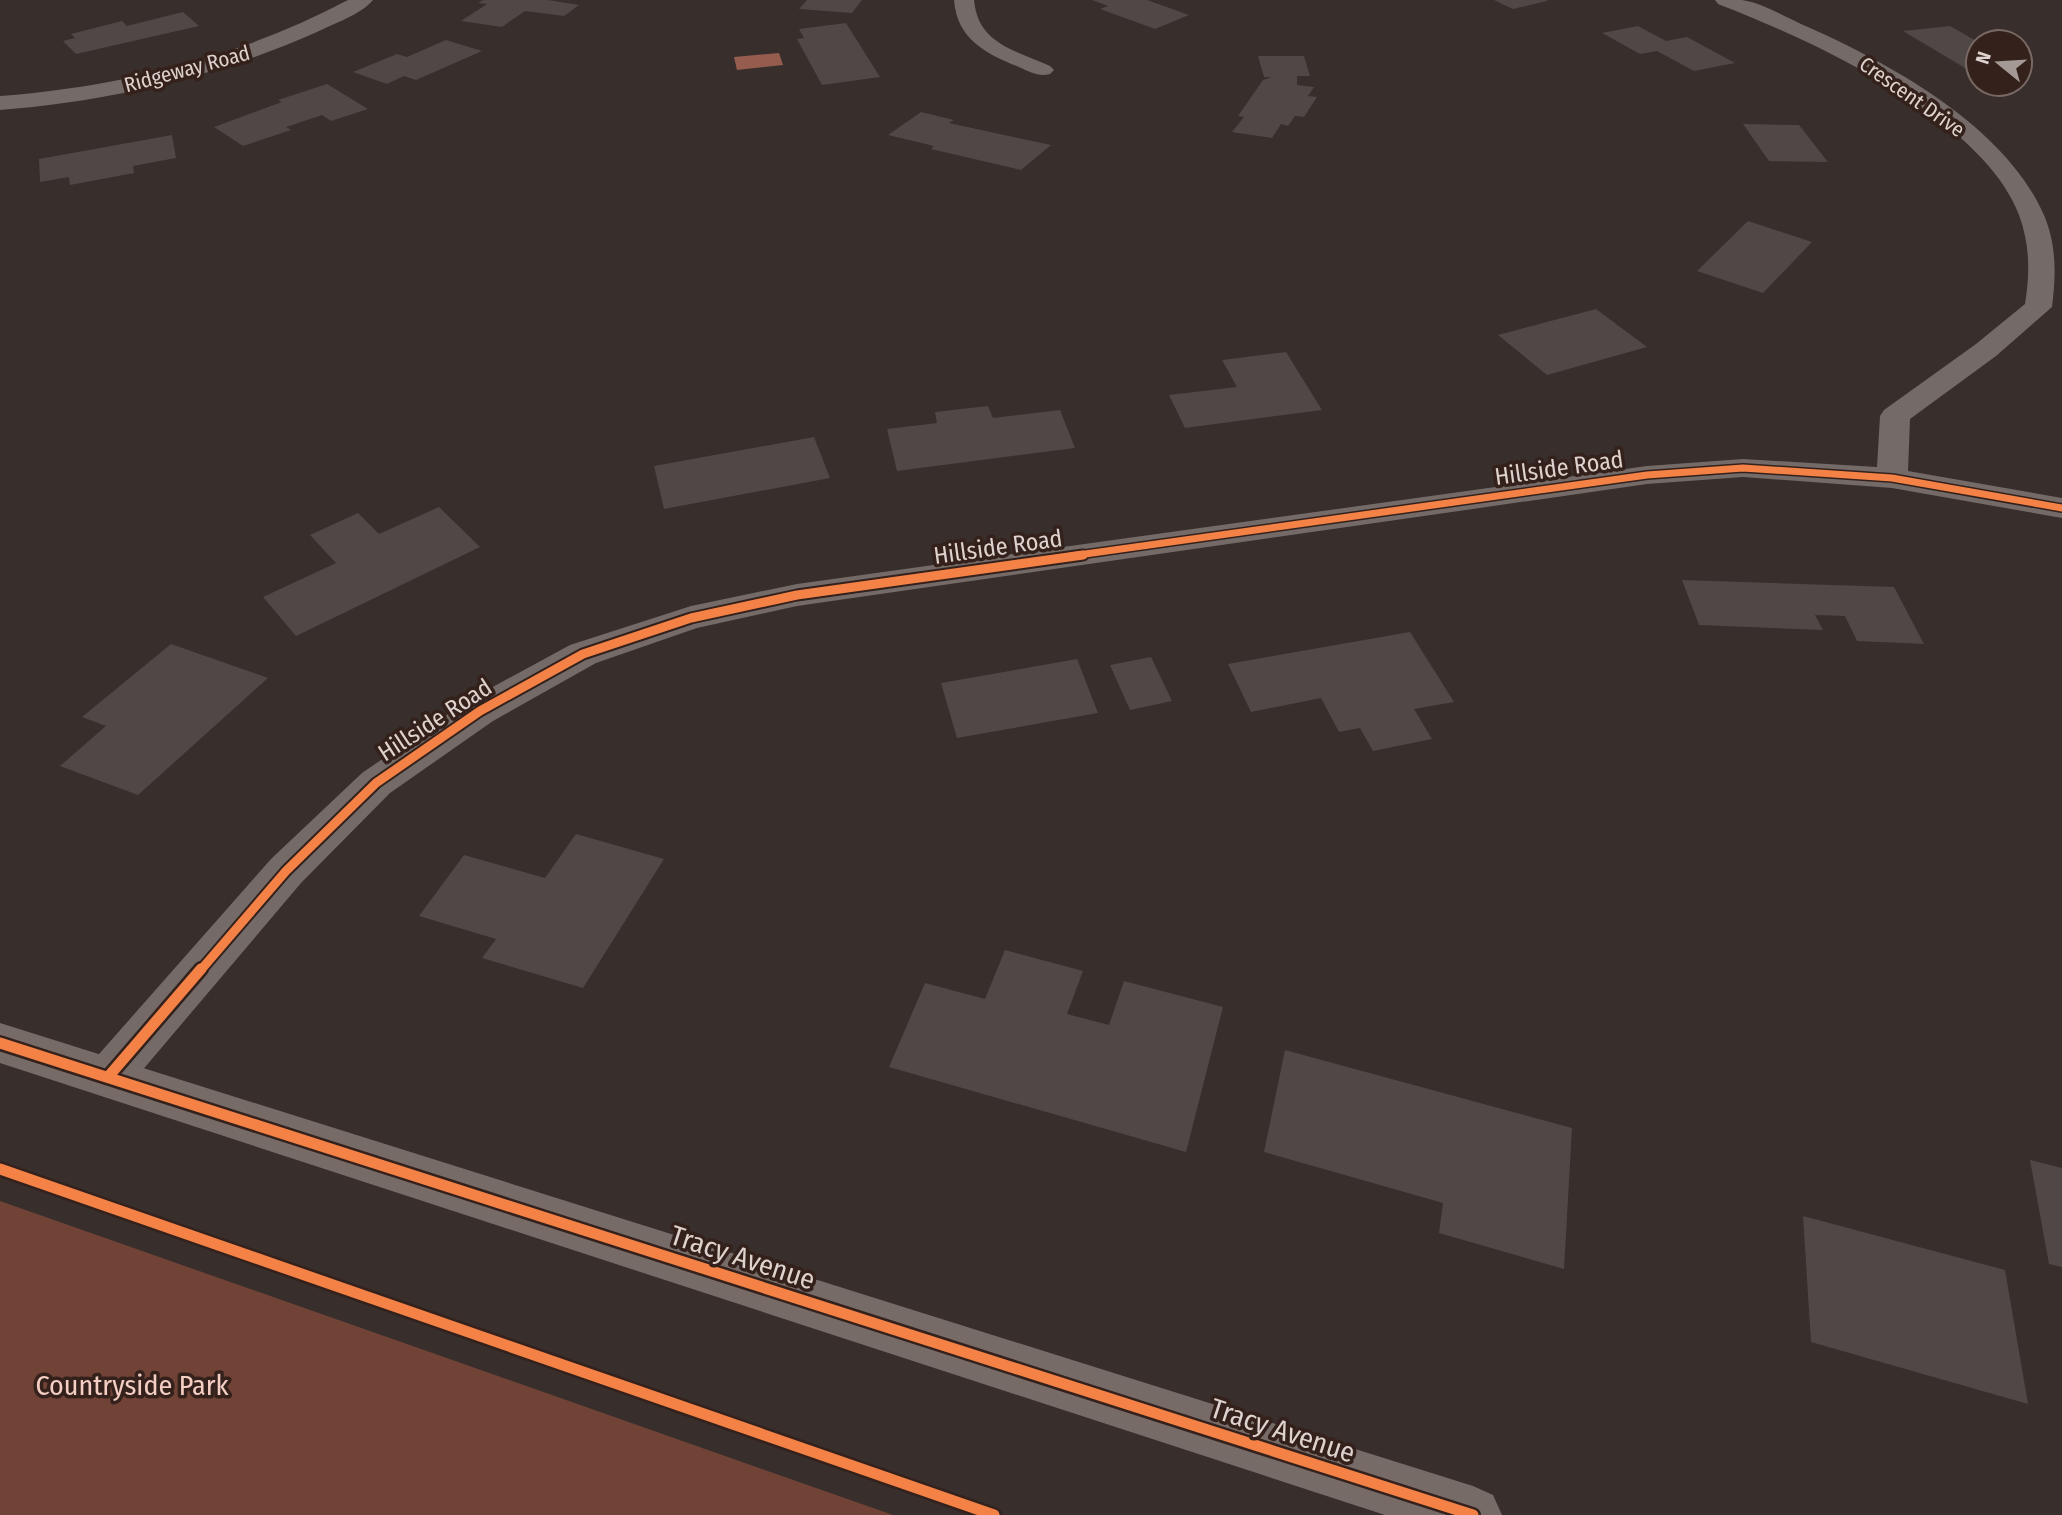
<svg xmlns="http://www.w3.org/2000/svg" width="2062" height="1515" viewBox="0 0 2062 1515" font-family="'Fira Sans Condensed',sans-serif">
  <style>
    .green { fill: #714336 }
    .water { fill: #965d4e }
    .building { fill: #504846 }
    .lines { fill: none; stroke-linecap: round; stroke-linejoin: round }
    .street { fill: #746a67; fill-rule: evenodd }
    .secondary { fill: #776b68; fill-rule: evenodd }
    .cycleway-far2-casing { stroke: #34211c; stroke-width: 10 }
    .cycleway-far1-casing { stroke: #34211c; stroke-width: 13 }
    .cycleway-casing { stroke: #34211c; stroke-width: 16 }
    .cycleway-far2 { stroke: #f48246; stroke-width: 7 }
    .cycleway-far1 { stroke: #f48246; stroke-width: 9 }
    .cycleway { stroke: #f48246; stroke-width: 11 }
    .labels { text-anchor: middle; stroke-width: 7; stroke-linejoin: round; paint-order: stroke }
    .far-street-label { font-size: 21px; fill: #ded2ce; stroke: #34211c }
    .street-label { font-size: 24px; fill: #ded2ce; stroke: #34211c }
    .near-street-label { font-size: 28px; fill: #ded2ce; stroke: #34211c }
    .near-park-label { font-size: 28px; fill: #f4cec3; stroke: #34211c }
  </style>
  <rect width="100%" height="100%" fill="#382e2c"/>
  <polygon class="green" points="0,1201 893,1515 0,1515"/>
  <polygon class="water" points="779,53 783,65 737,70 734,57"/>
  <g class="building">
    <polygon points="483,0 548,0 579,5 564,16 525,11 502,27 461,21 487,4 478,3"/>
    <polygon points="807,0 862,0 852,13 799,9"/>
    <polygon points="1092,0 1147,0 1189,15 1155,29 1100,9 1108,6"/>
    <polygon points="1494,0 1547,0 1547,1 1513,9"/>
    <polygon points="183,12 199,26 76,54 63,41 75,38 71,34 122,21 127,26"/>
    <polygon points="846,23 880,77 822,85 797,39 804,38 799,29"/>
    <polygon points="1638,26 1666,41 1687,37 1735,63 1694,71 1657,51 1640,54 1602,33"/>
    <polygon points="1950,26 1978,42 1978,70 1970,71 1903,31"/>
    <polygon points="446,40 482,51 416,80 404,76 387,84 353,72 397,54 407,57"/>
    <polygon points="1258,56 1304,56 1310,76 1297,76 1297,85 1314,87 1308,96 1317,97 1304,117 1295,116 1288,126 1281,124 1272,138 1232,132 1244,117 1238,116 1263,80 1271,77 1264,77"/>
    <polygon points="327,84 368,109 331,121 322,115 286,127 291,130 243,146 214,127 282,102 278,100"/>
    <polygon points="921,112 954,120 949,123 1051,145 1021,170 931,149 934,146 888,135"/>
    <polygon points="1743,124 1799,125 1828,162 1769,161"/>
    <polygon points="172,135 176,158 133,166 134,173 70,185 69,177 40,182 39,159"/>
    <polygon points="1748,221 1812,242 1763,293 1697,271"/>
    <polygon points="1596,309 1647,347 1547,375 1498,335"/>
    <polygon points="1286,352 1322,410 1185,428 1169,395 1237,387 1222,360"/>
    <polygon points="988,406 993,418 1060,410 1075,448 897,471 887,429 937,423 935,412"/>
    <polygon points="814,437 830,478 664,509 654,466"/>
    <polygon points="439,507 480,547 296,636 263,597 336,563 310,535 358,513 379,534"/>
    <polygon points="1682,580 1894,587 1924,644 1857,641 1845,616 1815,615 1823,630 1699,625"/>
    <polygon points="1410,632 1454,702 1414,709 1432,739 1373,751 1360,728 1339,732 1321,698 1251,712 1228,664"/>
    <polygon points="171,644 268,678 138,795 60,766 106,726 82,717"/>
    <polygon points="1151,657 1172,701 1130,710 1110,665"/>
    <polygon points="1077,659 1098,713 957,738 941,683"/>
    <polygon points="576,834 664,859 583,988 482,958 496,939 419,916 464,855 545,878"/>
    <polygon points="1005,950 1083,971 1067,1014 1109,1025 1124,981 1223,1007 1186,1152 889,1067 925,983 985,999"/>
    <polygon points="1285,1050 1572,1128 1564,1269 1439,1233 1443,1203 1264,1152"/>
    <polygon points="2030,1160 2062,1168 2062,1267 2049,1264"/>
    <polygon points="1803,1216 2005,1270 2028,1404 1811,1342"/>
  </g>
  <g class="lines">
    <g class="street">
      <path d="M348,0H373C362,14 333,24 317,32C216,77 110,101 0,110V96C124,86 238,58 348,0Z"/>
      <path d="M954,0H974C978,44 1015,50 1050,66L1054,70L1050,74C1039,77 1030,72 1019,67C986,54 957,39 954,0Z"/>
      <path d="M1715,0C1724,0 1734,0 1742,0C1762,3 1783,16 1801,24C1886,61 2003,124 2043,213C2057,244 2056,275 2052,307L1996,356L1910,419L1908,471L2062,498V518L1892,488L1743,477L1647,484L797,606L697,628L596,663L493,721L390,793L301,883L124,1092L108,1098L92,1092L85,1077L92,1062L271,859L362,773L467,701L570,645L691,606L797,584L1647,466L1743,459L1877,467L1880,416L1884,410L1976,344L2025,304C2030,273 2030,245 2019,215C1983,118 1809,39 1718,4Z"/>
    </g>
    <polygon class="secondary" points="0,1023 1473,1486 1493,1495 1502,1515 1385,1515 0,1063"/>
    <g class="cycleway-far2-casing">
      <polyline id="cycleway-far2" points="1071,556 1647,475 1743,468 1892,478 2062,508"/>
    </g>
    <g class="cycleway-far1-casing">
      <polyline id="cycleway-far1" points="200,971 286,871 376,783 480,711 583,654 691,618 797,595 1083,555"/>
    </g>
    <g class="cycleway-casing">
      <g id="cycleway">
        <polyline points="0,1043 1473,1515"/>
        <polyline points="108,1077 201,969"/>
        <polyline points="0,1169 994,1515"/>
      </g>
    </g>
    <use href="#cycleway-far2" class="cycleway-far2"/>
    <use href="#cycleway-far1" class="cycleway-far1"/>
    <use href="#cycleway" class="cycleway"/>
  </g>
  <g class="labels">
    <g class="far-street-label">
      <text transform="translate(187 69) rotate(-15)" y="7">Ridgeway Road</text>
      <text transform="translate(1912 97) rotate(35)" y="7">Crescent Drive</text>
    </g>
    <g class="street-label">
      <text transform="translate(1559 468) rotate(-8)" y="8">Hillside Road</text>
      <text transform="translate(998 547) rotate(-8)" y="8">Hillside Road</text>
      <text transform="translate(435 720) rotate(-33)" y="8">Hillside Road</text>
    </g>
    <g class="near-street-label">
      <text transform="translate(743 1257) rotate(18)" y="10">Tracy Avenue</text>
      <text transform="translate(1283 1430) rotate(18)" y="10">Tracy Avenue</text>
    </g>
    <g class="near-park-label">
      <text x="132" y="1395">Countryside Park</text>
    </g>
  </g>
  <g transform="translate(1999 63) rotate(288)"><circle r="33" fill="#34211c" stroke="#786863" stroke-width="2"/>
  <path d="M0-5L12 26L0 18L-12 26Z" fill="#a49995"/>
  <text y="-10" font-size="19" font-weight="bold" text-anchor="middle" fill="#ded2ce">N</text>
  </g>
</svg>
